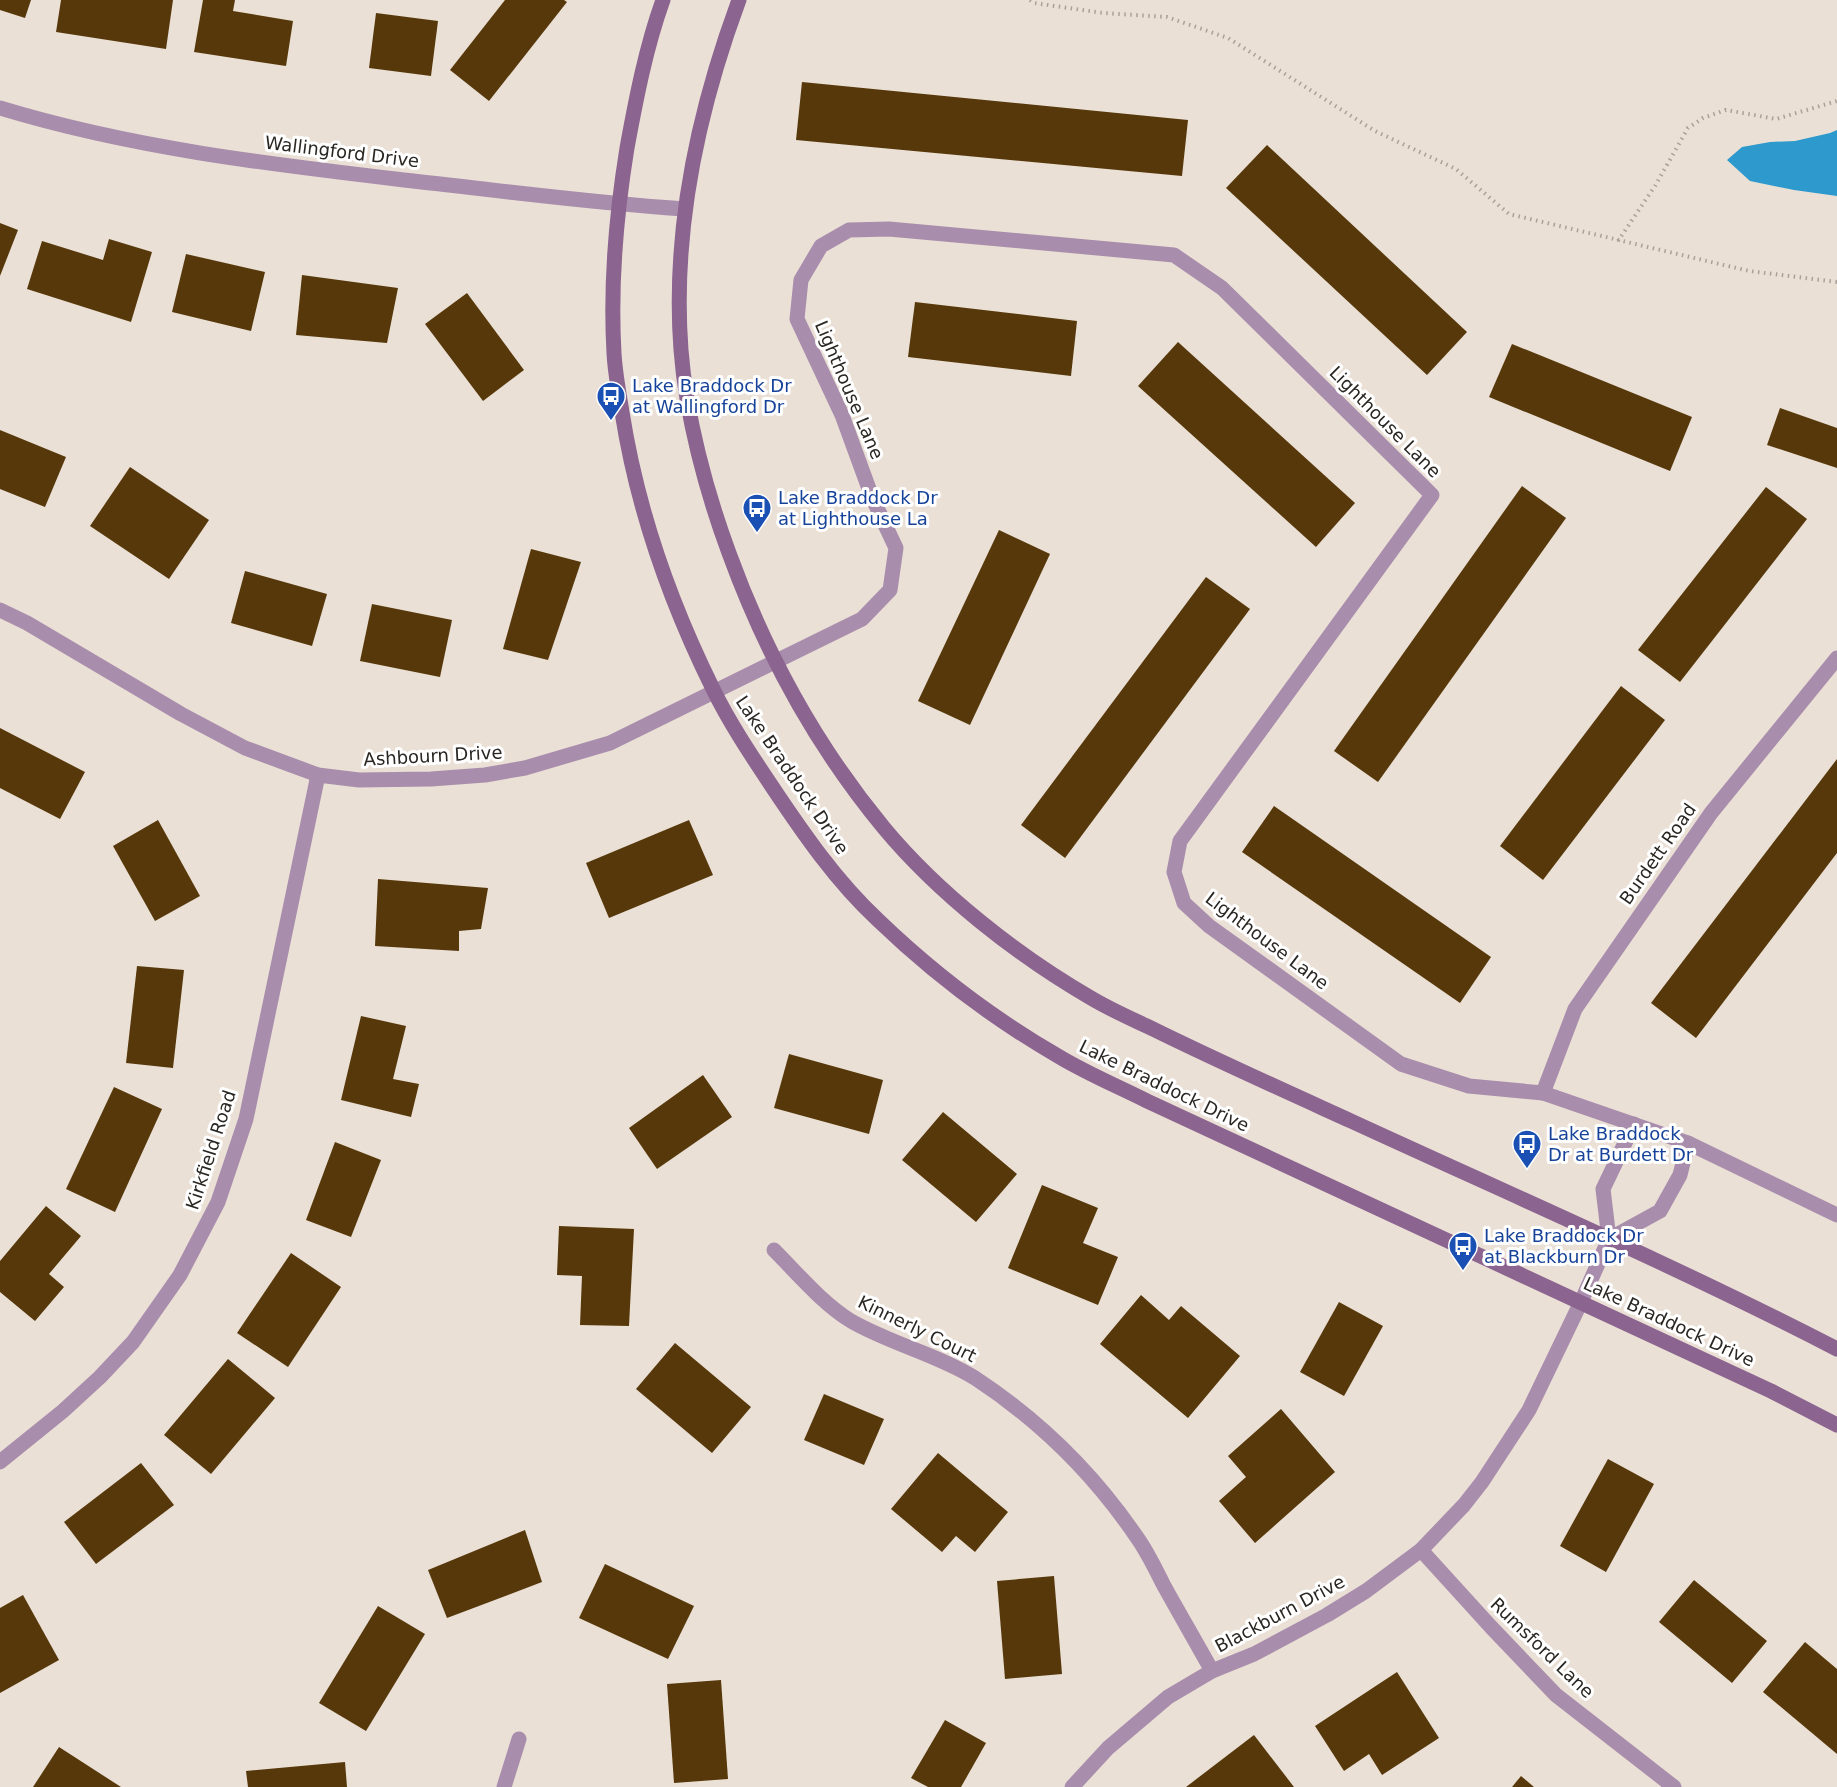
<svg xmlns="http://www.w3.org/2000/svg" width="1837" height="1787" viewBox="0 0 1837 1787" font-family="'DejaVu Sans',sans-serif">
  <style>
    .water { fill: #2e99cd }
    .building { fill: #57380a }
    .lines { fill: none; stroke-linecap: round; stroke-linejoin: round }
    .path { stroke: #a9a19a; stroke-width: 4; stroke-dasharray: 1.5 4.5; stroke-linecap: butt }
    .street { stroke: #a98dac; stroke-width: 15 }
    .secondary { stroke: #8c6490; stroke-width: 15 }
    .labels { text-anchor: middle; stroke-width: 6; stroke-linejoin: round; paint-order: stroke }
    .street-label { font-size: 18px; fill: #2a2723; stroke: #fff }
    .transit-label { font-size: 18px; fill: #164399; stroke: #fff; text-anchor: start }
  </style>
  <rect width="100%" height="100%" fill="#eae0d6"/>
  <polygon class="water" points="1837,130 1837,196 1794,190 1750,181 1727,160 1742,147 1770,142 1795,141 1830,133"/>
  <g class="building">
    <polygon points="0,0 31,0 25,18 0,10"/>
    <polygon points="61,0 173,0 166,49 56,32"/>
    <polygon points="203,0 235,0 233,11 293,21 286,66 194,52"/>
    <polygon points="505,0 564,0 567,2 489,101 450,70"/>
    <polygon points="376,13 438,21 431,76 369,68"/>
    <polygon points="802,82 1188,120 1182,176 796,140"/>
    <polygon points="1267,145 1467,332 1427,375 1226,188"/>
    <polygon points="0,223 18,230 0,276"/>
    <polygon points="109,239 152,252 131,322 27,289 42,241 103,260"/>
    <polygon points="186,254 265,272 251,331 172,312"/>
    <polygon points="302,275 398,288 387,343 296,335"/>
    <polygon points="467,293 524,370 483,401 425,324"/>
    <polygon points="915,302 1077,321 1071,376 908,357"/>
    <polygon points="1178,342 1355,503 1316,547 1138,386"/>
    <polygon points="1512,344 1692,417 1670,471 1489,397"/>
    <polygon points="1780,408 1837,428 1837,468 1767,445"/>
    <polygon points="0,430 66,457 45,507 0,489"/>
    <polygon points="130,467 209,520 169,579 90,526"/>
    <polygon points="1522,486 1566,518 1378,782 1334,751"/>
    <polygon points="1766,487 1807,519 1680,682 1638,650"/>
    <polygon points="999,530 1050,554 970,725 918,701"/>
    <polygon points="531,549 581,562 548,660 503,649"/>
    <polygon points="245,571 327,594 312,646 231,623"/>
    <polygon points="1206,577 1250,609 1065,858 1021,825"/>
    <polygon points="372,604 452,620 440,677 360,661"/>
    <polygon points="1621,686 1665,720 1543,880 1500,846"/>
    <polygon points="0,728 85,772 60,819 0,788"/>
    <polygon points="1837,759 1837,853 1696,1038 1651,1003"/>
    <polygon points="1274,806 1491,957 1460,1003 1242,852"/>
    <polygon points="158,820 200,896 155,921 113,846"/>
    <polygon points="689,820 713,875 609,918 586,863"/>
    <polygon points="378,879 488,888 481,929 459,931 459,951 375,946"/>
    <polygon points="137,966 184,970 173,1068 126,1063"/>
    <polygon points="361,1016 406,1026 393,1079 419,1084 411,1117 341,1100"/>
    <polygon points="789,1054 883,1080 869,1134 774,1108"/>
    <polygon points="703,1075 732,1117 657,1169 629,1128"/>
    <polygon points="114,1087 162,1109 115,1212 66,1189"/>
    <polygon points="943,1112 1017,1174 976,1222 902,1160"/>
    <polygon points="335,1142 381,1160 351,1237 306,1220"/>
    <polygon points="1042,1185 1098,1208 1083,1243 1118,1257 1098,1305 1008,1268"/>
    <polygon points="46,1206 81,1236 49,1274 64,1287 35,1321 0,1292 0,1261"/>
    <polygon points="559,1226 634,1229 629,1326 580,1325 582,1276 557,1275"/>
    <polygon points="291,1253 341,1287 288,1367 237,1333"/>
    <polygon points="1141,1295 1169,1320 1181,1306 1240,1356 1188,1418 1100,1344"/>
    <polygon points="1339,1302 1383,1326 1344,1396 1300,1372"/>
    <polygon points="675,1343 751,1407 712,1453 636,1389"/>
    <polygon points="228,1359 275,1398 211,1474 164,1435"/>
    <polygon points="824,1394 884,1419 864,1465 804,1440"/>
    <polygon points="1281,1409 1335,1472 1255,1543 1219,1501 1246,1477 1228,1456"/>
    <polygon points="938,1453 1008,1512 975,1552 956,1536 942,1552 891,1509"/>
    <polygon points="1608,1459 1654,1484 1606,1572 1560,1546"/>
    <polygon points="141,1463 174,1505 96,1564 64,1522"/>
    <polygon points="525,1530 542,1582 447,1618 428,1570"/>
    <polygon points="605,1564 694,1606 668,1659 579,1618"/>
    <polygon points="1054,1576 1062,1674 1005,1679 997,1581"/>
    <polygon points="1694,1580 1767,1641 1732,1683 1659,1622"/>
    <polygon points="23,1595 59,1660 0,1693 0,1608"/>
    <polygon points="378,1606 425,1634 366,1731 319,1703"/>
    <polygon points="1805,1642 1837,1669 1837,1754 1763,1692"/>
    <polygon points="1397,1672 1439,1738 1382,1775 1369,1754 1344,1771 1315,1726"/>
    <polygon points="721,1680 728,1779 674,1783 667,1684"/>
    <polygon points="945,1720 986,1743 961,1787 928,1787 911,1778"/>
    <polygon points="1254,1735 1294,1787 1186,1787"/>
    <polygon points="59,1747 121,1787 33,1787"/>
    <polygon points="345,1762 347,1787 248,1787 246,1771"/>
    <polygon points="1521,1776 1534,1787 1512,1787"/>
  </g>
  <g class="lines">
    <g class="path">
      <polyline points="1030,0 1034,3 1103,13 1167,17 1228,38 1375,131 1456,169 1509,214 1749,271 1837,282"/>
      <polyline points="1618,241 1655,186 1688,128 1703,118 1726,110 1776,119 1837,101"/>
    </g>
    <g class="street">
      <path d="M0,108C131,148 268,164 404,180C497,190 591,203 685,209"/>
      <polyline points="0,610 27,623 181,714 245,748 318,775 359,780 431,779 485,775 525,768 610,743 862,619 890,590 896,548 872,497 842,415 797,319 801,280 821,246 849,230 889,229 1174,255 1222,288 1432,495 1180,841 1174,872 1184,903 1209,926 1401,1064 1469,1086 1543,1093 1688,1143 1837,1215"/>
      <polyline points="1543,1093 1575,1009 1711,813 1837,658"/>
      <polyline points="1609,1239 1660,1211 1680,1175 1688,1143"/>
      <path d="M774,1250C798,1274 822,1303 851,1321C891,1344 936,1354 975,1378C1039,1420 1093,1473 1136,1536C1147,1551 1155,1568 1163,1584C1179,1613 1196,1642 1212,1671"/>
      <polyline points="0,1462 63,1411 100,1377 133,1342 180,1275 218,1202 246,1119 318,775"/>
      <polyline points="1421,1550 1491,1627 1556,1695 1674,1787"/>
      <polyline points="504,1787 519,1739"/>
      <polyline points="1072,1787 1108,1748 1168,1697 1212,1671 1254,1654 1327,1615 1366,1591 1421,1550 1464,1505 1482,1482 1529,1410 1581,1302 1609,1239 1603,1189 1634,1124"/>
    </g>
    <g class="secondary">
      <path d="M663,0C646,47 636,99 627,148C616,216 610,284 614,353C615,373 619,393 622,412C637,508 670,602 713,689C729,722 751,755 771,785C803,833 836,881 878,920C932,972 994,1019 1058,1056C1086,1073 1117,1086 1147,1101L1771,1391L1837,1425"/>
      <path d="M739,0C698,111 672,231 681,350C686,416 706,491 729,553C765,652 817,747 884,828C938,893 1018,956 1091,998C1111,1010 1132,1019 1153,1029C1218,1061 1285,1091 1351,1121C1514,1196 1678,1267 1837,1349"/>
    </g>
  </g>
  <defs>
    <g id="bus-pin" transform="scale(1.5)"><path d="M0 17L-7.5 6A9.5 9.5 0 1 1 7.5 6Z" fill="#1a4fb4" stroke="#fff"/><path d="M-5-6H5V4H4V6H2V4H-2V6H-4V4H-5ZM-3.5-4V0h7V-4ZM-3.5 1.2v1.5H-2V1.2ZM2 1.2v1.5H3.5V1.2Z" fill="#fff"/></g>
  </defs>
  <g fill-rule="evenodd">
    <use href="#bus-pin" x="611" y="396"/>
    <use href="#bus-pin" x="757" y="508"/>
    <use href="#bus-pin" x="1527" y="1144"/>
    <use href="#bus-pin" x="1463" y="1246"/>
  </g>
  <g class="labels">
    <g class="street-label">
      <text transform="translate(342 152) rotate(7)" y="6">Wallingford Drive</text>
      <text transform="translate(849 390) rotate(67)" y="6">Lighthouse Lane</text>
      <text transform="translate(1385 422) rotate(45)" y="6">Lighthouse Lane</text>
      <text transform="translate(433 756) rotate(-3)" y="6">Ashbourn Drive</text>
      <text transform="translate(792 775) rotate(56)" y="6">Lake Braddock Drive</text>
      <text transform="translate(1658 854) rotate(-55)" y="6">Burdett Road</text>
      <text transform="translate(1267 941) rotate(37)" y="6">Lighthouse Lane</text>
      <text transform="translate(1164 1086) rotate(26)" y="6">Lake Braddock Drive</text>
      <text transform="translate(211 1150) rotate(-72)" y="6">Kirkfield Road</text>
      <text transform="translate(1669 1322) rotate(25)" y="6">Lake Braddock Drive</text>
      <text transform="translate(917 1329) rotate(26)" y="6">Kinnerly Court</text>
      <text transform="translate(1280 1614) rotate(-28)" y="6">Blackburn Drive</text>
      <text transform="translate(1542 1648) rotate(44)" y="6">Rumsford Lane</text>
    </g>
    <g class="transit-label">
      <text x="632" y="392">Lake Braddock Dr<tspan x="632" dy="21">at Wallingford Dr</tspan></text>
      <text x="778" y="504">Lake Braddock Dr<tspan x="778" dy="21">at Lighthouse La</tspan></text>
      <text x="1548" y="1140">Lake Braddock<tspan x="1548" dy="21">Dr at Burdett Dr</tspan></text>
      <text x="1484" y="1242">Lake Braddock Dr<tspan x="1484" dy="21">at Blackburn Dr</tspan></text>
    </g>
  </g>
</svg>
